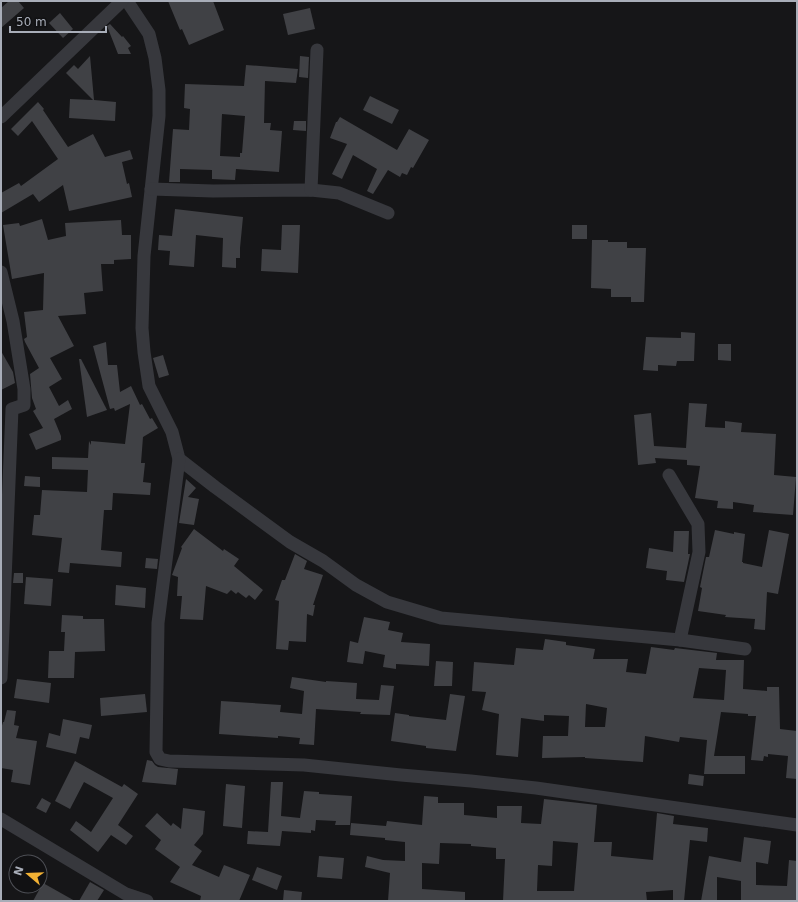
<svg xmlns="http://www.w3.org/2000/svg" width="798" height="902" viewBox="0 0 798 902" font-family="'DejaVu Sans',sans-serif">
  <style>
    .building { fill: #404145; fill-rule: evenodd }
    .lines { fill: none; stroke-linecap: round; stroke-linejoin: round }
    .street { stroke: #37383d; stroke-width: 13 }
  </style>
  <rect width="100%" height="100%" fill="#161618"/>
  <g class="building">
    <polygon points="9,1 18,1 24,8 1,28 1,8"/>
    <polygon points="168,1 213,1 224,30 189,45 182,29 180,30"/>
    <polygon points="310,8 315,29 288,35 283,14"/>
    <polygon points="60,13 73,29 63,38 49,23"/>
    <polygon points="110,24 122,37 123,36 131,46 128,48 131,54 118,54 107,26"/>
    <polygon points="90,56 94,100 116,102 115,121 69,118 70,99 93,100 66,73 74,65 78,69"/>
    <polygon points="300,56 309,57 308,78 299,77"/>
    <path d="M246,65L298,69L296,83L265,81L264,123H271L270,130L282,131L279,172L236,169L235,180L212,179V170L180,169V182H169L173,129L189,130L190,109L184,108L185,84L244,86ZM222,114L245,116L242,153H240V157L220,156Z"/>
    <polygon points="370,96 399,110 392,124 363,110"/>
    <polygon points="38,102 44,109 43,110 68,147 93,134 105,157 130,150 133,159 122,162 127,184 129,183 132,197 69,211 63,185 39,202 33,194 1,213 1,193 19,183 21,186 58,159 32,121 18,136 11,129"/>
    <polygon points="340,117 397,150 409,129 429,140 413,168 411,167 407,175 402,173 400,177 388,170 373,194 367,191 377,169 353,155 342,179 332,174 347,144 330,138 336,122 337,122"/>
    <polygon points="294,121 306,121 306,131 293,130"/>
    <polygon points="175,209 243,217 240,248 240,258 236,258 236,268 222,267 223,238 196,235 194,267 169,265 170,251 158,250 159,235 172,236"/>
    <polygon points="42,219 48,240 66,236 65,223 121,220 122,235 131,235 131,259 114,260 114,264 101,264 103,291 84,293 86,314 58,316 74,346 50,358 62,379 49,387 59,406 68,400 72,409 54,419 61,436 61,440 36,450 29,434 43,428 33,411 36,409 32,398 30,374 39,368 25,342 24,339 27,337 24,312 43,310 44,273 12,279 3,225 19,223 20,226"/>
    <polygon points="282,225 300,225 298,273 261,271 262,249 281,250"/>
    <rect x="572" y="225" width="15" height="14"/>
    <polygon points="592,240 608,240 608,242 627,242 627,248 646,248 644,302 631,302 631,297 611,297 611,289 591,288"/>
    <polygon points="681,332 695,333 694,361 677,361 676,366 658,365 658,371 643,370 646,337 681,338"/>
    <polygon points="106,342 108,365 117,365 120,392 131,386 140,405 142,404 150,419 152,418 158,428 143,437 141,463 145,463 143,482 151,483 150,495 113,493 112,510 104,510 101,550 122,552 121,567 70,563 69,573 58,572 62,538 32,535 34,515 40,515 42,490 87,492 88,470 52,469 52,457 88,458 89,441 91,445 91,441 125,444 130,404 115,411 114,408 110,409 93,346"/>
    <polygon points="718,344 731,344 731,361 718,360"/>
    <polygon points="1,351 13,372 15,383 1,390"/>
    <polygon points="163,355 169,375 159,378 153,358"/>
    <polygon points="79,359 81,359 107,410 87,417"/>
    <polygon points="689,403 707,404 705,427 725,428 725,421 742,423 741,432 776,434 774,475 796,477 793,515 753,512 754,505 733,502 733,509 717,508 718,501 695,498 700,466 687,465 687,460 655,458 656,463 638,465 634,415 651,413 654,446 686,448"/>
    <polygon points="25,476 40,477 40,487 24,486"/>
    <polygon points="186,479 196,488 188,497 199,499 194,525 179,523"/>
    <polygon points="194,529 223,551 224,549 239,559 234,566 263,590 255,600 249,595 246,598 238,592 236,594 231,590 227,594 206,586 203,620 180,619 182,596 177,596 178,577 172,575 182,548 181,547"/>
    <polygon points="715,530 734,534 734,532 745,534 742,562 743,562 743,563 762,567 769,530 789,534 778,594 767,592 765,630 754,629 755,619 725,617 726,615 698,611 702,588 700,587 706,557 709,557"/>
    <polygon points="674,531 689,531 688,554 690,554 684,582 666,580 667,571 646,568 649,548 673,552"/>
    <polygon points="295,554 307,561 304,569 323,575 313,605 315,605 313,616 307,614 306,642 289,641 288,650 276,649 279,601 275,600 282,580 285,580"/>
    <polygon points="146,558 158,559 157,569 145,568"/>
    <polygon points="14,573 23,573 23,583 13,583"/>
    <polygon points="26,577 53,579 51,606 24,604"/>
    <polygon points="116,585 146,588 145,608 115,605"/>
    <polygon points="62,615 83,616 83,619 104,619 105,651 75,652 74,678 48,678 49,651 64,651 65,632 61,632"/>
    <polygon points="364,617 390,622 388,630 403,633 401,642 430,644 429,666 396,664 396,669 383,667 385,655 365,651 363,664 347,662 350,641 358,643"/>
    <path d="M545,639L566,642V645L595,649L593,659H628L626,672L646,674L651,647L674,650L675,648L717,653L716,660H744L743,689L767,691V687H779L780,729L797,731V779L786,778L788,756L768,754V757L764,756L763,761L751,760L756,716H748V714L721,712L714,756H745V774H704L707,740L680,737L679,742L645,736L643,762L585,758V757L542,758L543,736H568L569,716L544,715V721L521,718L518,757L496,755L499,714L482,710L486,692L472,691L474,662L514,665L516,648L543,650ZM699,668L726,670L724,700L693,698ZM586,704L607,708L605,727H585Z"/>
    <polygon points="436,661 453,662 452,686 434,686"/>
    <polygon points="292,677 326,682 326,681 357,683 356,699 379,700 381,685 394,686 390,715 360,714 361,712 316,709 314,745 299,744 300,738 278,736 278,738 219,734 221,701 281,705 280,712 302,714 304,691 290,688"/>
    <polygon points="17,679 51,683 49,703 14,698"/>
    <polygon points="145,694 147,712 101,716 100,698"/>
    <polygon points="450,694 465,696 456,751 426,748 426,746 391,741 395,713 409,715 409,716 446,720"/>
    <polygon points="7,710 16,711 14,725 19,726 16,738 37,741 30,785 11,782 13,770 1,768 1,729 3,722 4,722"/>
    <polygon points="63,719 92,725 89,739 80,737 76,754 46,747 49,733 60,736"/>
    <polygon points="147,760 152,761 155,765 158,767 178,769 176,785 142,782"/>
    <polygon points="75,761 122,787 124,784 138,794 118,825 133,836 126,845 111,835 98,852 70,830 76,821 91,832 113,798 84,782 70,809 55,801"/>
    <polygon points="689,774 704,776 703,786 688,784"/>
    <polygon points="271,782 283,782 281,816 300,818 304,791 319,792 319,794 352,796 350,825 335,825 336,821 316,820 315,831 311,830 311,833 282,831 280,846 247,844 248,831 268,832"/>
    <polygon points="226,784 245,786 242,828 223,826"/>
    <path d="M424,796L438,797V803H464V815L497,818V806H522L521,823L541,824L544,799L597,805L594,842H612L611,856L653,860L657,813L674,816L673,824L708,828L707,842L690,840L684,901H673V890L646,892L647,901H503L505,859H496V848L471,846V844L440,843L439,864L422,863V889L465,892V901H388L390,873L365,867L367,856L383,860L405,861V842L385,840V838L350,835L351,823L386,826L387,821L422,825ZM553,841L578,843L574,891H537L538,865L552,866Z"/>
    <polygon points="42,798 51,803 46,813 36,808"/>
    <polygon points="183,808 205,811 203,834 194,845 202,851 192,865 219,877 224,865 250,875 239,901 200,901 201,896 170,882 180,867 155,849 161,840 145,826 157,813 171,826 173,823 181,829"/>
    <polygon points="744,837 771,841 768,864 756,862 756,885 787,886 789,860 797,861 797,901 741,901 741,881 717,877 717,901 701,901 709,856 741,862"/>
    <polygon points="319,856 344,858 342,879 317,877"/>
    <polygon points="257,867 282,876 277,890 252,880"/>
    <polygon points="90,882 104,890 97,901 79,901"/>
    <polygon points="43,883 75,901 33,901"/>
    <polygon points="284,890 302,892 301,901 283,901"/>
  </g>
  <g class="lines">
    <g class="street">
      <polyline points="127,1 149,34 155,58 159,90 159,116 144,256 142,328 144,352 149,386 172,432 179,459 215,487 290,542 323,561 356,585 387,602 441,618 680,640"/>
      <polyline points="1,117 122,1"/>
      <polyline points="151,189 213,191 311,190 339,193 388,213"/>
      <polyline points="311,190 317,50"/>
      <polyline points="1,272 13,321 24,389 24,405 12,409 1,678"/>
      <polyline points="179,459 158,623 156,752 160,759 169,761 304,765 401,775 471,781 536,788 797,825"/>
      <polyline points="669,475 698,524 699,552 680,640 745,649"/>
      <polyline points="1,819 126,894 147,901"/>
    </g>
  </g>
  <rect width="798" height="902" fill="none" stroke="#a8adb8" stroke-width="4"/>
  <g transform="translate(28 874) rotate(289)"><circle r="19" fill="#111113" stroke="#4d4f55"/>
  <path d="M0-3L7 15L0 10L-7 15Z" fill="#f2b134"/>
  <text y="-6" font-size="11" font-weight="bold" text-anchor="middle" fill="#a8adb8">N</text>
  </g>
  <path d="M10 26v6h96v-6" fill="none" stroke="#a8adb8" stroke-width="2"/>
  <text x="16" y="26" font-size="12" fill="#a8adb8" stroke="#111113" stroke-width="3" paint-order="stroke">50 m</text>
</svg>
